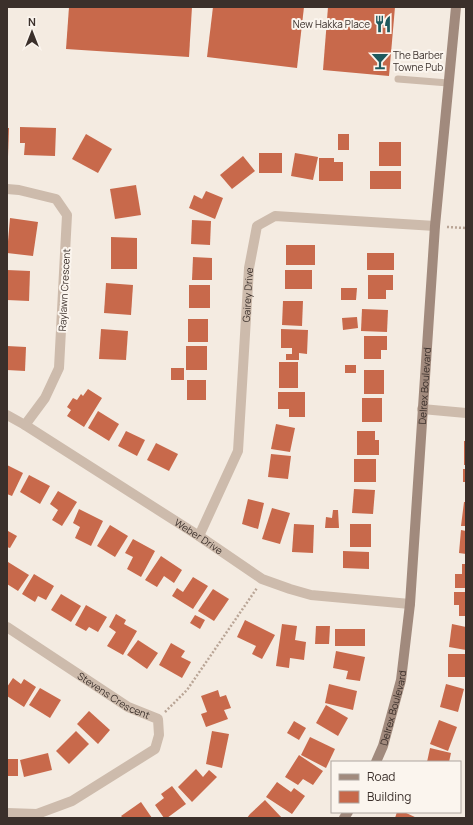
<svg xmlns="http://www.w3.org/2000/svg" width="473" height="825" viewBox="0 0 473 825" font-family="Manrope,sans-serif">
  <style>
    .building { fill: #c8694b }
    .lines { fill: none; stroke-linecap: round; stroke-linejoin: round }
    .path { stroke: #b9a596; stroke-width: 2.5; stroke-dasharray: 2 2; stroke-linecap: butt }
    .lane { stroke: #cdbbac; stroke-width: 7 }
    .street { stroke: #cdbbac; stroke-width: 10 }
    .secondary { stroke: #a18a7d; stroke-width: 10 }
    .labels { text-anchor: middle; stroke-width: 4; stroke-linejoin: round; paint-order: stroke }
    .poi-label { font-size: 10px; fill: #3b302b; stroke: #fbf5ee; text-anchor: end }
    .street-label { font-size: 10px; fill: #3b302b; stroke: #fbf5ee }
  </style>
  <rect width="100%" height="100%" fill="#f4ebe1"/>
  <g class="building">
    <polygon points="69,7 192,7 189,57 66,49"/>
    <polygon points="213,7 304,7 297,68 207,57"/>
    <polygon points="328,7 395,7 389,76 323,70"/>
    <polygon points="20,127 56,128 55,156 24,155 25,143 20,143"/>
    <polygon points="7,128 9,128 8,156 7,156"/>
    <polygon points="86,134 112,149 98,173 72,159"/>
    <rect x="338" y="134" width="11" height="16"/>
    <rect x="379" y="142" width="22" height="24"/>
    <rect x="259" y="153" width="23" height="20"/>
    <polygon points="295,153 318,157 313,180 291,176"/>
    <polygon points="243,156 255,171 232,189 220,175"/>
    <polygon points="319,158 334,158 334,162 343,162 343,181 319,181"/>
    <rect x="370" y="171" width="31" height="18"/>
    <polygon points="136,185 141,215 115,219 110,189"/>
    <polygon points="206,191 223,198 215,219 189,208 194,195 202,199"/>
    <polygon points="10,218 38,222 33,256 7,253"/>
    <polygon points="192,220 211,221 210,245 191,244"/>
    <polygon points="111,237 137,238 137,269 111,269"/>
    <rect x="286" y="245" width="29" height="20"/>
    <rect x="367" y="253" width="27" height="17"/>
    <polygon points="193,257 212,258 212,280 192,280"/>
    <polygon points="7,270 30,271 29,301 7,300"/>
    <rect x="285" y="270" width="27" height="19"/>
    <polygon points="368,275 393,275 393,290 386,290 386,299 368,299"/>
    <polygon points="106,283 133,285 131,315 104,313"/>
    <rect x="189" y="285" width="21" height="23"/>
    <polygon points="341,288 357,288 356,300 341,300"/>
    <polygon points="283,301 303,301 302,326 282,325"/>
    <polygon points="362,309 388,310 387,332 361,331"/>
    <polygon points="357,317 358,328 343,330 342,318"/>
    <rect x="188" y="319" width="20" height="23"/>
    <polygon points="101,329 128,331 126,360 99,359"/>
    <polygon points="281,329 308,330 307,354 299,353 299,360 286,360 286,354 292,354 292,348 281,348"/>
    <polygon points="364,336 387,336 387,350 381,350 381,359 364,359"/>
    <polygon points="7,346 26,347 25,371 7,370"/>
    <rect x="186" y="346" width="21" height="24"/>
    <rect x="279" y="362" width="19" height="26"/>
    <rect x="345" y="365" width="11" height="8"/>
    <rect x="171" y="368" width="13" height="12"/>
    <rect x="364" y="370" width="20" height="24"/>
    <rect x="187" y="380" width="19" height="20"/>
    <polygon points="88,389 102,398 84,427 67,416 71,410 67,407 73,398 77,400 81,394 83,396"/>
    <polygon points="278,392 305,392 305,417 289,417 289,409 278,409"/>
    <rect x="362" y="398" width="20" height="24"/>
    <polygon points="98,411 119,424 109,441 88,428"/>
    <polygon points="276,424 295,428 290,452 271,449"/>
    <polygon points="126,431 145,440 137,456 118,446"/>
    <polygon points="357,431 375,431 375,440 379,440 379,455 357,455"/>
    <rect x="464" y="441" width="2" height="24"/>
    <polygon points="156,443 178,454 169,471 147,460"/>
    <polygon points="271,454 291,456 288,479 268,477"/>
    <rect x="354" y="459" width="22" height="23"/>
    <polygon points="7,465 23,473 12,496 7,494"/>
    <rect x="463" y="469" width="3" height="13"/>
    <polygon points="29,475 50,486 40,504 20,492"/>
    <polygon points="354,489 375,490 373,514 352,513"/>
    <polygon points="58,491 77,502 62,526 52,520 58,510 50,504"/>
    <polygon points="248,499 264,503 258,529 242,524"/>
    <polygon points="464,502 466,502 466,526 461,526"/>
    <polygon points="272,508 290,513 280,544 262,539"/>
    <polygon points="79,509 103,521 91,546 75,538 80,527 73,523"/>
    <polygon points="333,510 338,510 339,528 325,528 326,517 332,518"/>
    <polygon points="294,524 314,525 313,553 292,552"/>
    <rect x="350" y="524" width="21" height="23"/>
    <polygon points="110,525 128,536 115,557 97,546"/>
    <polygon points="461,530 466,531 466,554 459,553"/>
    <polygon points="8,531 17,536 10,548 7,547"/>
    <polygon points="133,539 155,551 141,577 127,569 133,557 125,553"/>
    <polygon points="343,551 369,552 369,569 343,568"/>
    <polygon points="161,556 182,570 174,583 164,576 157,587 145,580"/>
    <polygon points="8,562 29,575 18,591 7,584"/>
    <polygon points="462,564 466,564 466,588 455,588 455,574 462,574"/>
    <polygon points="34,574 54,586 46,600 38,596 35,602 22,594"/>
    <polygon points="193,577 208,586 193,609 172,596 177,588 183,592"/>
    <polygon points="213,589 229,599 214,621 198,611"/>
    <polygon points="454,592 466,592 466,616 459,616 459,605 454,605"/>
    <polygon points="61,594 81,606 71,622 51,610"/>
    <polygon points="86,605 107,617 98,632 89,627 86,631 75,625"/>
    <polygon points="116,614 126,620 124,624 137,631 123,655 107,646 116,632 109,627"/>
    <polygon points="195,615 205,620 200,629 190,623"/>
    <polygon points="245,620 275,635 262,659 252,654 256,646 237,637"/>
    <polygon points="282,624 297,626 295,640 306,642 304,660 290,658 289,668 276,666"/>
    <polygon points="452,624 466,627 466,650 449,647"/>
    <polygon points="316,626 330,626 329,644 315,644"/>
    <rect x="335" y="629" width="30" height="17"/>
    <polygon points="138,640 158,653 147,669 127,655"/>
    <polygon points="171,643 185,651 181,657 191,662 182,678 159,665"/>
    <polygon points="336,651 365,657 360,681 346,679 348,671 333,668"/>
    <rect x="448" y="654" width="18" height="23"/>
    <polygon points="13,678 21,684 24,679 36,687 24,707 7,696 7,687"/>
    <polygon points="329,684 357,691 353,710 325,703"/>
    <polygon points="446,684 464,689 458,712 440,707"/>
    <polygon points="40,688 61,700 50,718 29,705"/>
    <polygon points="218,690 220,697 226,695 231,708 224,710 228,719 206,727 201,714 207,712 201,696"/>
    <polygon points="326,705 348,718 338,736 316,723"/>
    <polygon points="89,711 110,730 98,744 77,724"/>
    <polygon points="439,720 457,727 448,751 430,744"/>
    <polygon points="294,721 306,728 299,740 287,733"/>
    <polygon points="76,731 89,744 69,764 56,751"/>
    <polygon points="212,731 229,734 222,768 206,764"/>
    <polygon points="310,737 335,749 326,768 301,755"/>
    <polygon points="430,748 451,753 449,762 427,762"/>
    <polygon points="48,753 52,770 24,777 20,760"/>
    <polygon points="299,755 323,771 313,785 303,779 298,785 285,777"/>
    <rect x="7" y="759" width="11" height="17"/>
    <polygon points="196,769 203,777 209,770 217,777 192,802 178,787"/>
    <polygon points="277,782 291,792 294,788 305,796 292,814 266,797"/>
    <polygon points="172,786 186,804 167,818 164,818 155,805 164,798 161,794"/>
    <polygon points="265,800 282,818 247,818 250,814"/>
    <polygon points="141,802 152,818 123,818 121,816"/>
    <polygon points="397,812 404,812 417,818 395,818"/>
  </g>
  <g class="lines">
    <g class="path">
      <polyline points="447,227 466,228"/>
      <polyline points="165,712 187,690 257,588"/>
    </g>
    <polyline class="lane" points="398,79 448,83"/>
    <g class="street">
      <polyline points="7,189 19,190 56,199 67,215 59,368 45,398 25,425"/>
      <polyline points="422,409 466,413"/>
      <path id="s1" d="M7,415L25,425L199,536L262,579L290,589L311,595L410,604"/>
      <path id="s2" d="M199,536L238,451L249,268L257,226L275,216L435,226"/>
      <path id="s3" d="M7,627L128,707L158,719L159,735L155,749L72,801L37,814L7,813"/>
    </g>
    <g class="secondary">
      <path id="s4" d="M376,762L383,746L401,680L410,604L435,226L456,7"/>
      <polyline points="344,818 348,812"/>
    </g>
  </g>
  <defs>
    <g id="restaurant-bare" transform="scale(1.38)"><path d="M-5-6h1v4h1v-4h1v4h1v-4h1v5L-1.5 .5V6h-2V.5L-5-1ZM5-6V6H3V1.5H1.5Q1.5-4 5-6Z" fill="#1f5a5e" stroke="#fbf5ee" stroke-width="2.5" paint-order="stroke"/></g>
    <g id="bar-bare" transform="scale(1.38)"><path d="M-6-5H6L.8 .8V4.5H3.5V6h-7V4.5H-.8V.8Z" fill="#1f5a5e" stroke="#fbf5ee" stroke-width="2.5" paint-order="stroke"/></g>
  </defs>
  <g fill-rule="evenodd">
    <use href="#restaurant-bare" x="383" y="24"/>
    <use href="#bar-bare" x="380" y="61"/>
  </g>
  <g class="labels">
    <g class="poi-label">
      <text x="370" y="28">New Hakka Place</text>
      <text x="393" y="59" text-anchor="start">The Barber<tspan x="393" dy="12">Towne Pub</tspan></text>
    </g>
    <g class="street-label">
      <text transform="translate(64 290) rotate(-87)" y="4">Raylawn Crescent</text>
      <text dy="4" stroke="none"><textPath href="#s2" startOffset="250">Gairey Drive</textPath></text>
      <text dy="4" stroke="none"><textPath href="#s4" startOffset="381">Delrex Boulevard</textPath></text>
      <text dy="4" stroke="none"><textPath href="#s1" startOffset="227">Weber Drive</textPath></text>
      <text dy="4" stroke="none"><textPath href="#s3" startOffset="127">Stevens Crescent</textPath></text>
      <text dy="4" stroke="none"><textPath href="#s4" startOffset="57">Delrex Boulevard</textPath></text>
    </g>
  </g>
  <rect width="473" height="825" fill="none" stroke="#3b302b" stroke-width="16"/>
  <rect x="331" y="761" width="130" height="52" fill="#fbf5ee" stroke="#aea6a0"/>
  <rect x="339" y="774" width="20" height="6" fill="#a18a7d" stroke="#aea6a0"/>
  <text x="367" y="781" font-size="12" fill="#3b302b">Road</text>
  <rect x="339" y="791" width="20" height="12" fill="#c8694b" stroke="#aea6a0"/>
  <text x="367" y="801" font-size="12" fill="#3b302b">Building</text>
  <g transform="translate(32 32)" stroke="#fbf5ee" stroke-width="3" paint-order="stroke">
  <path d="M0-3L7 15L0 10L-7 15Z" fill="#3b302b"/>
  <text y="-6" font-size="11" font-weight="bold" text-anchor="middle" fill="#3b302b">N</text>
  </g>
</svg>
